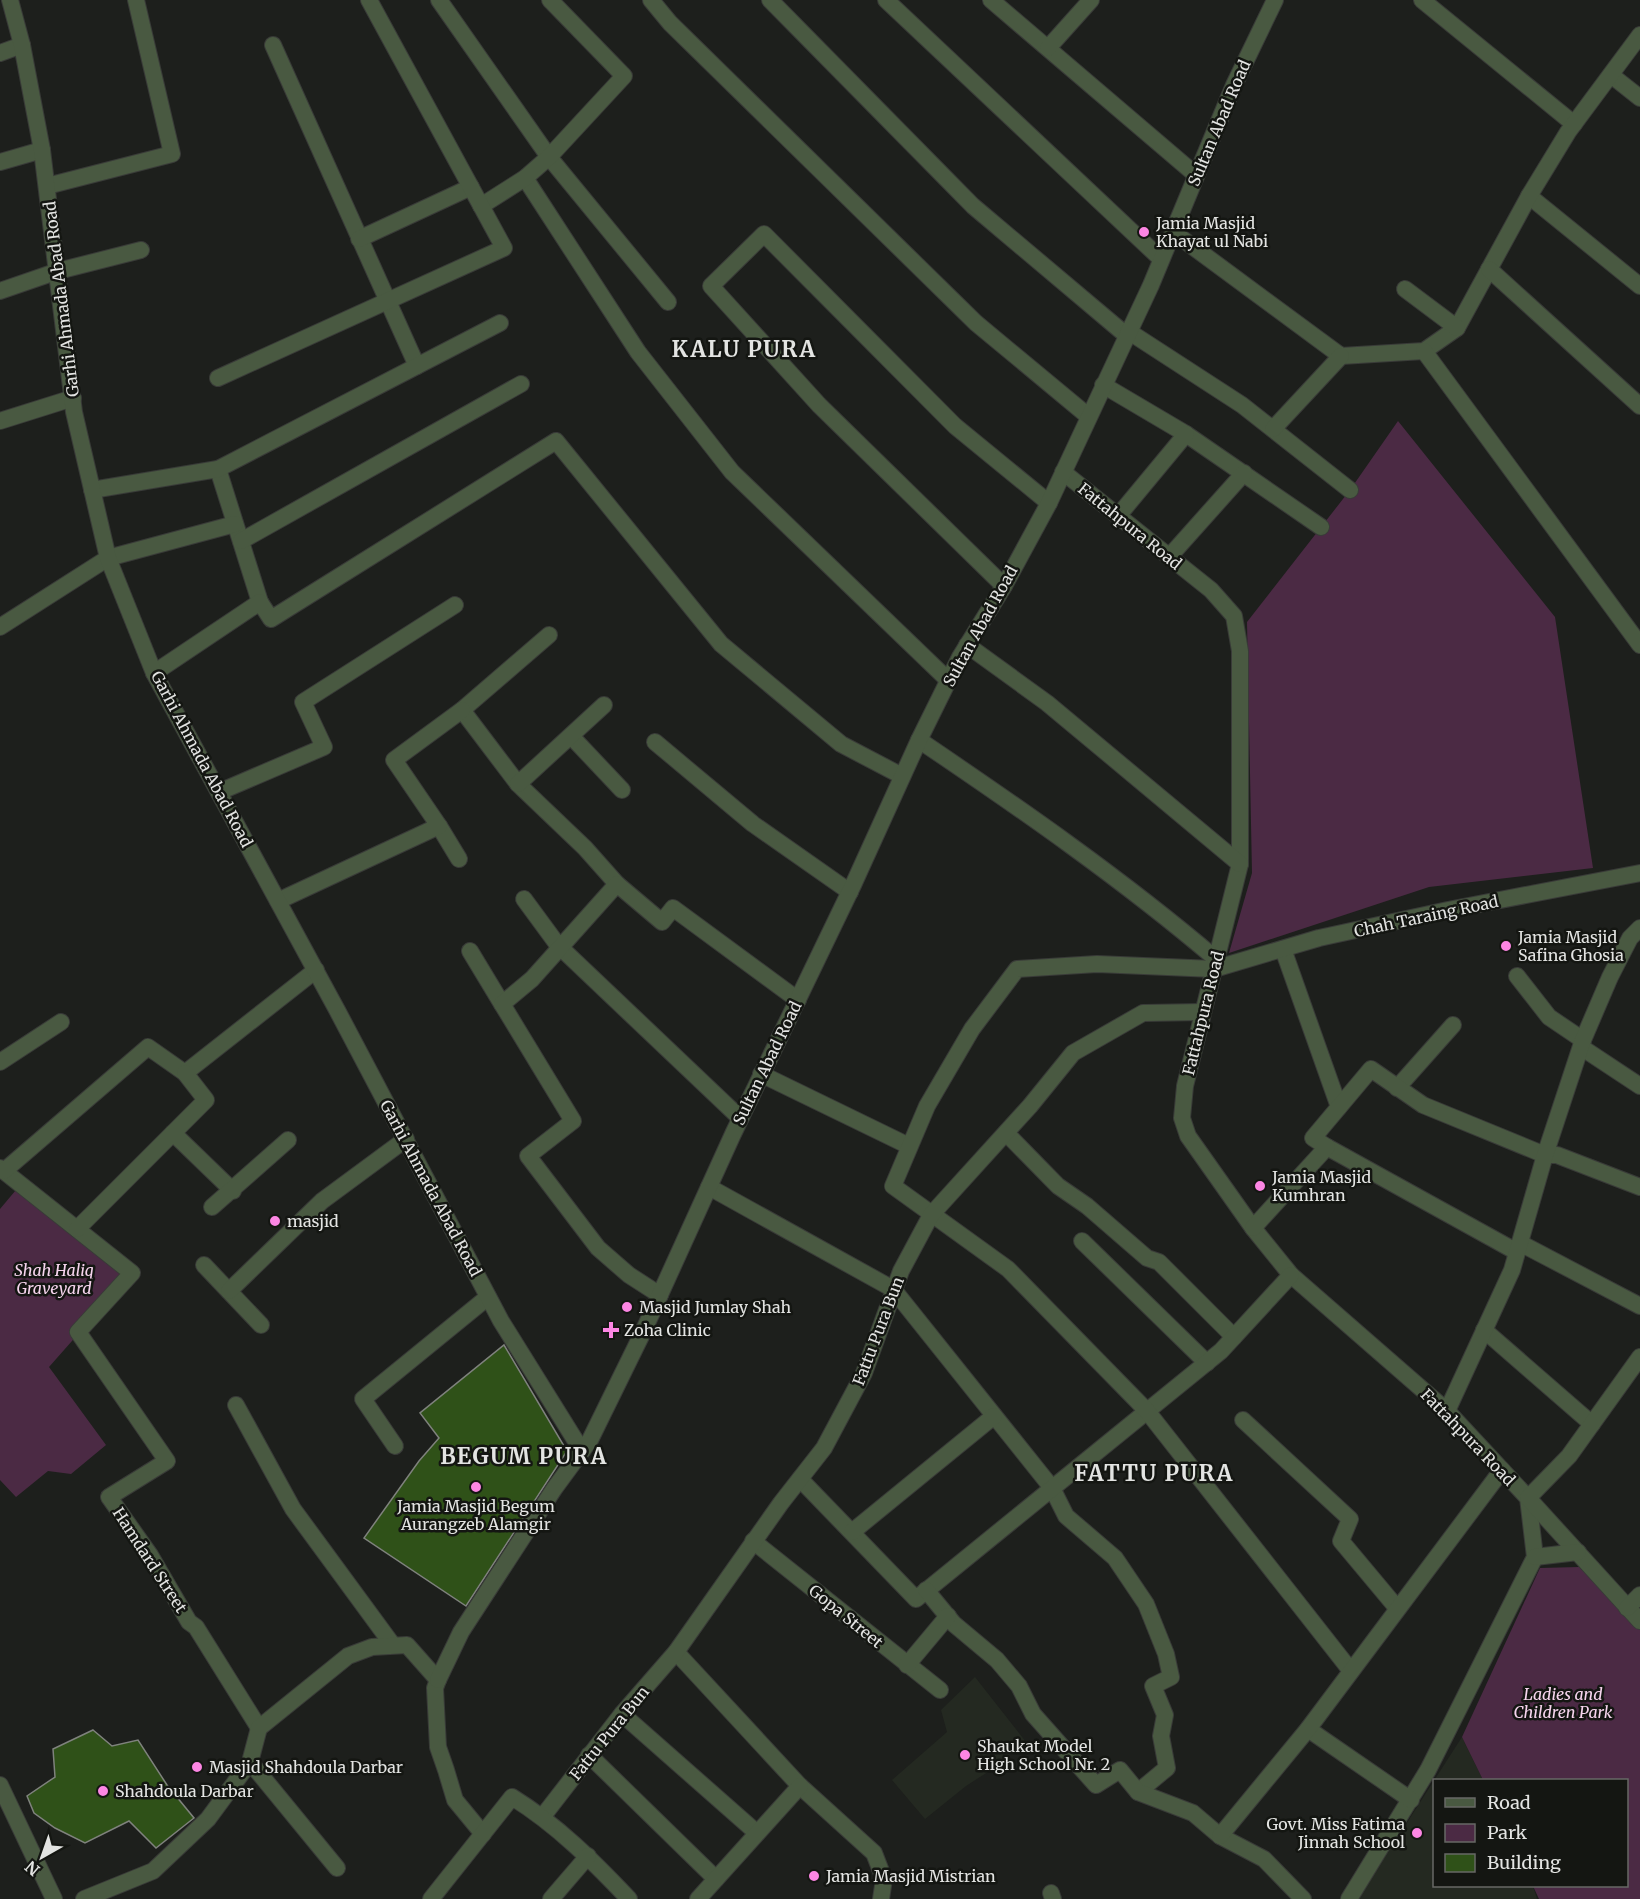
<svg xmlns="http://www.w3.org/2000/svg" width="1640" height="1899" viewBox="0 0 1640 1899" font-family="Merriweather,serif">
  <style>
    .built { fill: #242921 }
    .green { fill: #4b2a44 }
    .building { fill: #2f5118; stroke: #7f827d; stroke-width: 1.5 }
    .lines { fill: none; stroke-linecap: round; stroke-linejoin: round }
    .minor-casing { stroke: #393b38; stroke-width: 18 }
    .tertiary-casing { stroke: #393b38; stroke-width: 18 }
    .minor { stroke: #495941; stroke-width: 16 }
    .tertiary { stroke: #495941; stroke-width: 16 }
    .poi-dot { fill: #fc86e3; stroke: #141612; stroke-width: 2 }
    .labels { text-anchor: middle; stroke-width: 5; stroke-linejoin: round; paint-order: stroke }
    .street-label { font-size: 16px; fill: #e3e4e2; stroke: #141612 }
    .poi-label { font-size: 16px; fill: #e3e4e2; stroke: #141612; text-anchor: start }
    .park-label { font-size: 16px; font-style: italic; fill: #f7d5ee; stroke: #141612 }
    .district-label { font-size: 22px; font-weight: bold; letter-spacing: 1.5px; fill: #e3e4e2; stroke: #141612 }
  </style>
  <rect width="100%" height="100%" fill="#1d1f1c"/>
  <g class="built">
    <polygon points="975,1677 1026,1742 994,1768 966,1786 925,1819 892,1780 947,1732 941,1710"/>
    <polygon points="1462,1737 1483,1780 1434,1780 1434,1886 1533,1886 1537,1899 1358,1899"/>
  </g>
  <g class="green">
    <polygon points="1398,421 1555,617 1593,868 1429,887 1229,953 1252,873 1247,622 1350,490"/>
    <polygon points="21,1184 132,1273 49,1367 106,1445 71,1474 48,1471 16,1497 0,1480 0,1209"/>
    <polygon points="1579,1567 1640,1629 1640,1899 1539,1899 1533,1886 1626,1886 1626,1780 1483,1780 1462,1737 1540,1568"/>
  </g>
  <g class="building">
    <polygon points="504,1345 567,1451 466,1606 364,1538 419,1461 439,1438 420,1413"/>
    <polygon points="93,1730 112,1746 138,1740 167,1785 194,1818 156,1848 129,1821 85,1843 55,1828 34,1813 27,1796 55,1777 53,1749"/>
  </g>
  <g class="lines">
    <g class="minor-casing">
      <g id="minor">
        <polyline points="439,0 549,157 668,302"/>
        <polyline points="651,0 670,23 976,323 1088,416"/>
        <polyline points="770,0 973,206 1126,335"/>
        <polyline points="886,0 1161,259"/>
        <polyline points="991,0 1196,175"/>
        <polyline points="1422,0 1574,124"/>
        <polyline points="273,45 417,366"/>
        <polyline points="1048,48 1091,0"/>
        <polyline points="0,53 22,45"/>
        <polyline points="1611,75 1640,98"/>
        <polyline points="0,162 42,150"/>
        <polyline points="525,178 638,352 732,472 948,680"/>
        <polyline points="47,186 172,154 136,0"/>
        <polyline points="1529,196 1640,286"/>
        <polyline points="481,206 525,178 549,157 624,76 550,0"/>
        <polyline points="1173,232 1341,356 1424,351 1457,328 1529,196 1568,132 1640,35"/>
        <polyline points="359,239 471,187"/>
        <polyline points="1489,269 1640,406"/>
        <polyline points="1405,289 1457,328"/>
        <polyline points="0,291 58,271 141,250"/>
        <polyline points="1128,331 1242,405 1350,490"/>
        <polyline points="1424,351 1640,645"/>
        <polyline points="218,378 504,248 369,0"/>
        <polyline points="1103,385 1186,434 1321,527"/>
        <polyline points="0,421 73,398"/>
        <polyline points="1273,429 1341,356"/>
        <polyline points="218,469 260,602"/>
        <polyline points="1063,472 1211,590 1234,616 1240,651 1240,864 1185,1086 1182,1118 1188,1136 1253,1228 1291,1275 1447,1411 1528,1498 1535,1557 1428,1770 1349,1899"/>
        <polyline points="92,490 218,469 500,323"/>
        <polyline points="1118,516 1186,434"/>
        <polyline points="241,541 521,384"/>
        <polyline points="1169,557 1244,473"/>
        <polyline points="1004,586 819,405 711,286 764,234 955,426 1049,503"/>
        <polyline points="0,627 108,558 235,524"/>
        <polyline points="549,635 462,710 518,784 585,848 617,884"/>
        <polyline points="967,645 1047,703 1240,864"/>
        <polyline points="154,673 260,602 271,619 556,441 721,644 841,744 902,776"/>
        <polyline points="571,736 622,790"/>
        <path d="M919,740C1021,809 1122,879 1216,959"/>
        <polyline points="655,742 753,824 850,892"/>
        <polyline points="518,784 604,705"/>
        <polyline points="219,792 324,747 303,702 455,605"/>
        <polyline points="439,826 459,859"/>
        <polyline points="524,899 560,948"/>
        <polyline points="278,901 439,826 394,760 462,710"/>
        <polyline points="561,948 740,1118"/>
        <polyline points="1283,949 1339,1107"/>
        <polyline points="470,951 502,1004"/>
        <polyline points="1517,976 1549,1017 1583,1040"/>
        <polyline points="1581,1047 1640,1086"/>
        <polyline points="0,1062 61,1022"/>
        <polyline points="761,1074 909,1146"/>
        <polyline points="1397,1088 1453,1025"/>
        <polyline points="173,1133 233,1191"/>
        <polyline points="1006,1133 1058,1186 1087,1206 1147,1258 1159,1262 1234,1337"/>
        <polyline points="1327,1147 1517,1252"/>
        <polyline points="0,1168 132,1273 78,1332 167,1461 109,1497 150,1555 189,1622 196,1627 259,1728"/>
        <polyline points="4,1171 148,1047 185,1073 316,970"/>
        <polyline points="709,1187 893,1289 1052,1488 1066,1516 1115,1558 1146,1604 1166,1654 1171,1677 1153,1686 1165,1715 1161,1736 1167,1768 1138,1792"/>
        <polyline points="212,1207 288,1140"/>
        <polyline points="1253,1228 1327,1147 1313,1138 1371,1069 1423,1105 1545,1155 1557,1155 1640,1187"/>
        <polyline points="77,1229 206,1100 185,1073"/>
        <polyline points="1082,1241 1207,1363"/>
        <polyline points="1520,1243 1640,1306"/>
        <polyline points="204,1265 261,1325"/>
        <polyline points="229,1291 322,1201 406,1139"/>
        <polyline points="660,1295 629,1275 598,1248 528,1156 573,1121 502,1004 532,979 617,884 662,922 673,908 798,1000"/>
        <polyline points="1484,1330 1592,1424"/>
        <polyline points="1640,1357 1569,1456 1528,1498 1640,1621"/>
        <polyline points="236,1405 293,1509 392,1644"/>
        <polyline points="1447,1411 1512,1270 1545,1155 1583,1040 1610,977 1630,938 1640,928"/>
        <polyline points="1243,1420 1350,1519 1341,1541 1397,1608"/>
        <polyline points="395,1446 363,1399 488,1297"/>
        <polyline points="800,1479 916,1599 1221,1351 1291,1275"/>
        <polyline points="852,1532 994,1416"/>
        <polyline points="753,1541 940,1690"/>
        <polyline points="1535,1557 1578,1552"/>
        <polyline points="926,1590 954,1624 997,1660 1019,1686 1033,1714 1096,1785 1120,1770 1138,1792 1193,1813 1220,1836 1264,1859 1303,1899"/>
        <polyline points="1627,1608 1640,1595"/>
        <polyline points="676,1652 800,1786 874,1853 884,1879 881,1899"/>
        <polyline points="907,1665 948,1616"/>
        <polyline points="1351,1671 1147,1411 1008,1269 893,1186 927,1106 972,1029 1017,969 1097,964 1214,969 1319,938 1448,910 1640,873"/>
        <polyline points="622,1714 757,1833"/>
        <polyline points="1308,1729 1411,1800"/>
        <polyline points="589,1755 716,1879"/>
        <polyline points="250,1762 337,1868"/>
        <polyline points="543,1816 622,1714 676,1652 781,1503 824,1448 864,1373 901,1271 931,1215 1030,1106 1073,1053 1143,1013 1203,1012"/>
        <polyline points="1220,1836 1308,1729 1502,1470"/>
        <polyline points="1051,1893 1053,1899"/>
        <polyline points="84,1899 153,1871 208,1819 250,1762 259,1728 348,1656 372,1647 407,1645 438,1680 435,1688 438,1747 446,1770 455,1800 483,1834"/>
        <path d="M431,1899L512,1797C557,1825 593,1861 629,1899"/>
        <polyline points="551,1899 588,1856"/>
        <polyline points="698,1899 800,1786"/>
      </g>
    </g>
    <g class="tertiary-casing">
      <g id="tertiary">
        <polyline points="10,0 22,45 42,150 74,412 108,558 154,673 337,1010 501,1321 582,1451"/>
        <polyline points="438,1680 461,1632 554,1489 590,1440 643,1332 733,1134 854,883 919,740 960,657 1004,586 1049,503 1151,285 1234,85 1275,0"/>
        <polyline points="0,1785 54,1899"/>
      </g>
    </g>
    <use href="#minor" class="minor"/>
    <use href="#tertiary" class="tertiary"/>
  </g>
  <g class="poi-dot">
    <circle cx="1144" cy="232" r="6"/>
    <circle cx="1506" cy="946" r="6"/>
    <circle cx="1260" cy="1186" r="6"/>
    <circle cx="275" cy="1221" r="6"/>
    <circle cx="627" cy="1307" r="6"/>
    <path d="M608 1321h6v6h6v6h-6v6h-6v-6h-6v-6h6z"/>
    <circle cx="476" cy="1487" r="6"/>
    <circle cx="965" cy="1755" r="6"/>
    <circle cx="197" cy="1767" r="6"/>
    <circle cx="103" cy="1791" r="6"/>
    <circle cx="1417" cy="1833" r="6"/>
    <circle cx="814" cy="1876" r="6"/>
  </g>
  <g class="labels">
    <g class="street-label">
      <text transform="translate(1219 123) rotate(-67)" y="6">Sultan Abad Road</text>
      <text transform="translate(61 299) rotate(-97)" y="6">Garhi Ahmada Abad Road</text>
      <text transform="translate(1130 526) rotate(39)" y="6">Fattahpura Road</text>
      <text transform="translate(980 626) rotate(-61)" y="6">Sultan Abad Road</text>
      <text transform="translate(202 759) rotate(62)" y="6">Garhi Ahmada Abad Road</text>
      <text transform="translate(1426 916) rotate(-12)" y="6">Chah Taraing Road</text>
      <text transform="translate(1203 1013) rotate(-76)" y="6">Fattahpura Road</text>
      <text transform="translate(767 1063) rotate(-64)" y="6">Sultan Abad Road</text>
      <text transform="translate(431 1188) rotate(62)" y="6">Garhi Ahmada Abad Road</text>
      <text transform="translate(878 1331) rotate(-69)" y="6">Fattu Pura Bun</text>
      <text transform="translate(1468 1437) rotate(46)" y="6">Fattahpura Road</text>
      <text transform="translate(150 1560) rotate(57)" y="6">Hamdard Street</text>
      <text transform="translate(846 1616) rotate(39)" y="6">Gopa Street</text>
      <text transform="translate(609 1733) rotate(-51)" y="6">Fattu Pura Bun</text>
    </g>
    <g class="poi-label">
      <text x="1156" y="229">Jamia Masjid<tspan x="1156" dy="18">Khayat ul Nabi</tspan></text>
      <text x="1518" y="943">Jamia Masjid<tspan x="1518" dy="18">Safina Ghosia</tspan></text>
      <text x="1272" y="1183">Jamia Masjid<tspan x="1272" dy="18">Kumhran</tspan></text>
      <text x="287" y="1227">masjid</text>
      <text x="639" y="1313">Masjid Jumlay Shah</text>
      <text x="624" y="1336">Zoha Clinic</text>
      <text x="476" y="1512" text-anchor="middle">Jamia Masjid Begum<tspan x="476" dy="18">Aurangzeb Alamgir</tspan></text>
      <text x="977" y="1752">Shaukat Model<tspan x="977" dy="18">High School Nr. 2</tspan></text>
      <text x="209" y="1773">Masjid Shahdoula Darbar</text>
      <text x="115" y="1797">Shahdoula Darbar</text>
      <text x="1405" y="1830" text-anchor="end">Govt. Miss Fatima<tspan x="1405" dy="18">Jinnah School</tspan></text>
      <text x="826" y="1882">Jamia Masjid Mistrian</text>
    </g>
    <g class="park-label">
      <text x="54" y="1276">Shah Haliq<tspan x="54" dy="18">Graveyard</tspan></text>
      <text x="1563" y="1700">Ladies and<tspan x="1563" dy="18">Children Park</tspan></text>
    </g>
    <g class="district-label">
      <text x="744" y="357">KALU PURA</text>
      <text x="524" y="1464">BEGUM PURA</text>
      <text x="1154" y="1481">FATTU PURA</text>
    </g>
  </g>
  <rect x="1433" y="1779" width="195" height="108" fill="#141612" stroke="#676865" stroke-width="1.5"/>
  <rect x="1445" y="1798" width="30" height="9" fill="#495941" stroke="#676865" stroke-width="1.5"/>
  <text x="1487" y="1809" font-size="18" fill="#e3e4e2">Road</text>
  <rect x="1445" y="1824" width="30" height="18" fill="#4b2a44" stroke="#676865" stroke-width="1.5"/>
  <text x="1487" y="1839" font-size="18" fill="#e3e4e2">Park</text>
  <rect x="1445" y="1854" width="30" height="18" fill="#2f5118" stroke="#676865" stroke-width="1.5"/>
  <text x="1487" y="1869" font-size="18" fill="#e3e4e2">Building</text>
  <g transform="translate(42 1857) rotate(220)" stroke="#141612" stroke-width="4.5" paint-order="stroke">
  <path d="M0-4.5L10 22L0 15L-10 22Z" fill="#e3e4e2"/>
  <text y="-9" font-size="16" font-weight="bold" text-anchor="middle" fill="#e3e4e2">N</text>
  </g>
</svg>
